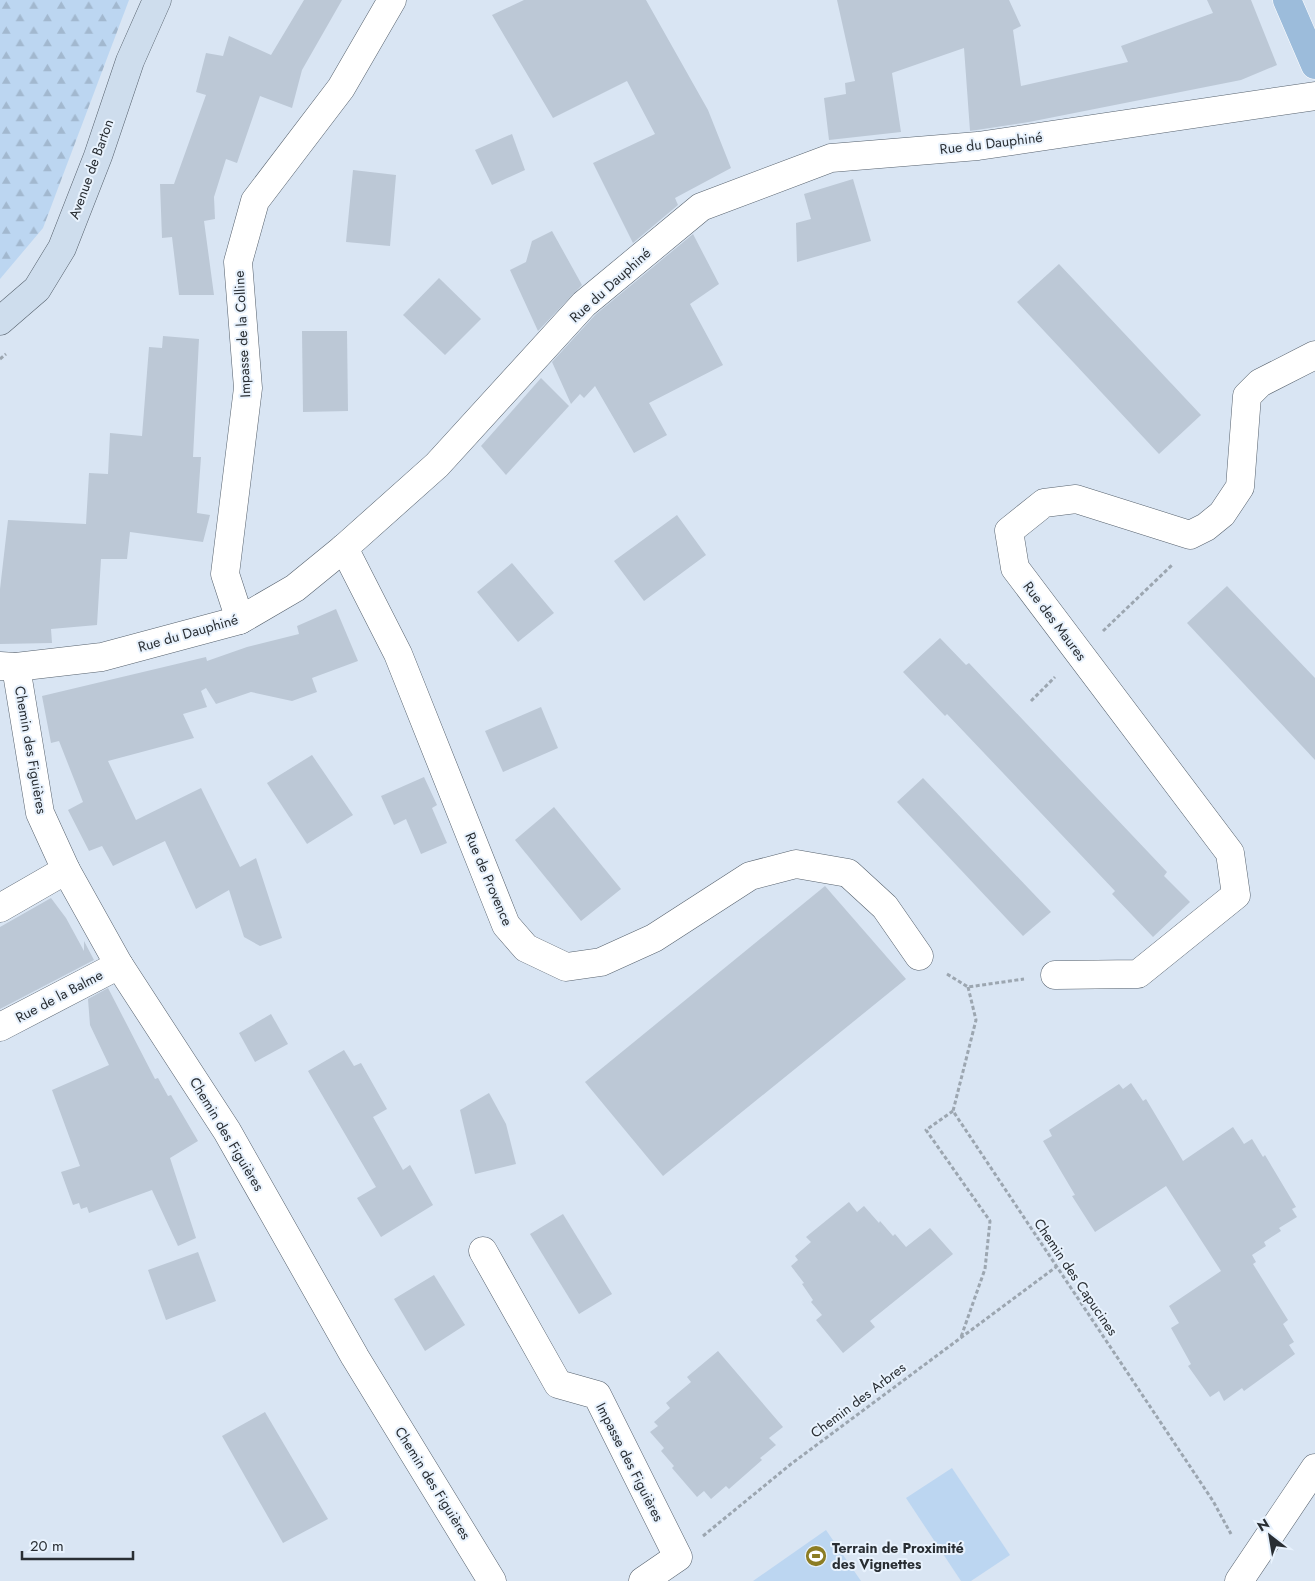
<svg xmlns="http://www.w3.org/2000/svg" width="1315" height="1581" viewBox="0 0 1315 1581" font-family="Jost,sans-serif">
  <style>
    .forest { fill: url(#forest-firs) }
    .pitch { fill: #bcd6f1 }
    .building { fill: #bcc8d6 }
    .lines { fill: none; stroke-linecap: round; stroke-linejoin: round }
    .street-casing { stroke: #56616d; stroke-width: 29 }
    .secondary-casing { stroke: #56616d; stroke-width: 29 }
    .primary-casing { stroke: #fff; stroke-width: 29 }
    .path { stroke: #9ca6b0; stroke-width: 3; stroke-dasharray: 4 2.5; stroke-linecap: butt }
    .street { stroke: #fff; stroke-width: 28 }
    .secondary { stroke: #cedded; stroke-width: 28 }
    .primary { stroke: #9cbcdb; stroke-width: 28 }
    .labels { text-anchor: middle; stroke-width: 4; stroke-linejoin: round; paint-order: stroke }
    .street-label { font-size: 14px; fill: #292e33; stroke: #e8f2fd }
    .poi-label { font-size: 14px; font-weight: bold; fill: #292e33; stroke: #e8f2fd; text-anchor: start }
  </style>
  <defs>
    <pattern id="forest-firs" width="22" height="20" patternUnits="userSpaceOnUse" patternTransform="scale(1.25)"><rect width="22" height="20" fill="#bcd6f1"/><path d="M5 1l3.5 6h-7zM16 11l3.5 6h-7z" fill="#a2b8cf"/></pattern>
  </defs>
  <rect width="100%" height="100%" fill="#d9e5f3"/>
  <polygon class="forest" points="0,0 129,0 43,228 0,279"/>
  <g class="pitch">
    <polygon points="952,1468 1010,1555 971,1581 961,1581 906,1498"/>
    <polygon points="826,1530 861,1581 753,1581"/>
  </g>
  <g class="building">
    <polygon points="304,0 342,0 302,70 292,108 260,96 237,163 226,159 214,197 215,219 204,221 214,295 179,295 172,237 162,238 160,184 174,184 206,95 196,92 206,53 223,56 229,36 271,55"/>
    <polygon points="524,0 646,0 708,110 731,168 675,198 678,205 633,243 593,163 655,134 627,81 553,118 492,15"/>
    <polygon points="837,0 1009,0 1021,26 1013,30 1021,86 1128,62 1121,46 1213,13 1207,0 1251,0 1277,65 1241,80 1029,122 970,131 964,48 892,73 901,132 829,140 824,98 846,94 845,83 855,81"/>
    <polygon points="512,134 525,170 492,185 475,150"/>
    <polygon points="353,170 396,175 390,246 346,242"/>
    <polygon points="853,179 871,241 797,262 796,223 811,219 804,194"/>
    <polygon points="552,231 582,285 538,331 510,270 526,262 532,241"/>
    <polygon points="693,234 719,284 690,304 723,365 649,403 667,435 634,453 595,386 584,398 580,394 571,404 552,362 595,315"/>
    <polygon points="1059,264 1201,415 1159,454 1017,302"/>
    <polygon points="439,278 481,319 445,355 403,315"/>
    <polygon points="302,331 347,331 348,411 303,412"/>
    <polygon points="163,336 199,339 193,457 201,457 197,513 210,515 203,542 130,532 127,559 101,559 97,625 51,629 52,643 0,644 0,589 8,520 86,524 89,473 108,474 110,433 142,436 149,347 162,348"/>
    <polygon points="541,378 569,406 506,475 481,446"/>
    <polygon points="677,515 706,555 644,601 614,561"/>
    <polygon points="512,563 554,613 518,642 477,592"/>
    <polygon points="1227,586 1315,678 1315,760 1187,623"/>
    <polygon points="336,609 358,661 312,678 317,692 292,701 251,692 216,704 206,688 201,691 207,707 183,714 194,738 108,761 136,820 201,788 240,867 256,858 282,938 260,946 244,937 229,890 196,909 165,841 113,866 102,846 89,851 68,810 83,802 59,741 51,743 42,696 206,657 207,661 247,647 299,634 297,626"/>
    <polygon points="940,638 966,665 969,663 1167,872 1164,876 1190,902 1153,937 1112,894 1115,891 947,714 945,716 903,672"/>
    <polygon points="541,707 558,748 503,772 485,731"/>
    <polygon points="312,755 353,815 307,844 267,783"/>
    <polygon points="424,777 437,805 432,808 447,843 421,854 406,819 394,825 381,796"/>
    <polygon points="923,778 1051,912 1023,936 897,802"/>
    <polygon points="554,807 621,889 581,921 515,840"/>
    <polygon points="825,886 906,979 663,1176 585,1082"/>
    <polygon points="51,898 66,918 84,951 84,941 94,960 0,1009 0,927"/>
    <polygon points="108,988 155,1079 158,1078 168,1096 171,1095 198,1141 170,1158 196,1238 178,1246 152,1190 89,1213 87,1207 81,1209 79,1203 73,1205 61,1172 80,1166 52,1090 109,1065 90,1025 88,999"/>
    <polygon points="271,1014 288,1044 255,1062 239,1033"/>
    <polygon points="344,1050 354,1066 361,1063 387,1109 373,1117 403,1170 410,1165 433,1205 381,1237 357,1198 376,1187 308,1071"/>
    <polygon points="1131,1083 1143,1101 1146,1099 1183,1161 1233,1127 1244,1144 1252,1139 1263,1157 1265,1155 1296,1207 1292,1209 1297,1217 1279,1228 1281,1231 1264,1242 1266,1246 1252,1255 1256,1262 1253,1264 1288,1320 1283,1324 1294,1342 1289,1345 1295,1354 1244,1391 1242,1388 1224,1401 1219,1391 1210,1397 1188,1366 1191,1364 1171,1328 1179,1323 1169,1306 1221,1271 1166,1186 1095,1232 1072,1196 1075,1195 1043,1141 1052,1136 1049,1130 1119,1084 1123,1089"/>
    <polygon points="489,1093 506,1124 516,1164 475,1174 460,1110"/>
    <polygon points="849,1202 857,1212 864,1206 879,1223 880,1221 893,1236 895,1234 906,1247 930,1228 953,1254 870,1321 875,1327 843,1353 816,1320 822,1315 811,1302 813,1300 802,1284 804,1283 791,1266 798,1260 795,1256 811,1242 806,1237"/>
    <polygon points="563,1214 612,1294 579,1314 530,1234"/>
    <polygon points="198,1252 216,1301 166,1320 148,1270"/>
    <polygon points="434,1275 465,1325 425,1351 394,1299"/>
    <polygon points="718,1351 783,1427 769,1438 776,1445 760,1458 762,1460 729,1489 726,1486 711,1499 704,1491 697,1497 672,1468 674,1466 661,1451 664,1448 650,1432 658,1426 654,1422 670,1408 666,1403 691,1382 687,1377"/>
    <polygon points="265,1412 328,1519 283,1543 222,1436"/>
  </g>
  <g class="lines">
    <g class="street-casing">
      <g id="street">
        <polyline points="344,548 398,654 506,925 526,948 566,967 601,962 654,938 750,876 796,864 848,873 885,907 919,956"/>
        <polyline points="240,620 225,574 248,388 238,262 255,201 341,88 392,0"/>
        <polyline points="0,666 16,667 102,657 240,620 295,588 344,548 437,465 584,304 701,207 831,158 978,146 1315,96"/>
        <polyline points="16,667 40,813 66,870 119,965 227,1131 355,1357 492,1581"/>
        <polyline points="0,908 66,870"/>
        <polyline points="1055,975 1138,974 1236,895 1230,853 1015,568 1009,531 1044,503 1076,499 1190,535 1206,527 1222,514 1240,487 1247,396 1260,383 1315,355"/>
        <polyline points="0,1027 119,965"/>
        <polyline points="483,1251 558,1384 597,1395 678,1557 643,1581"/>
        <polyline points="1239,1581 1315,1468"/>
      </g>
    </g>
    <g class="secondary-casing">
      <polyline id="secondary" points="0,321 37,289 62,248 98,156 130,61 157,0"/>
    </g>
    <g class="primary-casing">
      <polyline id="primary" points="1287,0 1315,65"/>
    </g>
    <g class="path">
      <polyline points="0,359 6,354"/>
      <polyline points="1103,631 1172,565"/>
      <polyline points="1031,701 1055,677"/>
      <polyline points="947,974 968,987 1024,979"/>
      <polyline points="968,987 976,1020 953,1111 1213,1501 1231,1534"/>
      <polyline points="953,1111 926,1130 990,1221 985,1269 961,1337"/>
      <polyline points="703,1536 791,1464 1056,1267"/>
    </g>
    <use href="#street" class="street"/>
    <use href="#secondary" class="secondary"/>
    <use href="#primary" class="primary"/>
  </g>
  <defs>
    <g id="stadium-disc" transform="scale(1.125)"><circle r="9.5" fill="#8c7d24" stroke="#e8f2fd"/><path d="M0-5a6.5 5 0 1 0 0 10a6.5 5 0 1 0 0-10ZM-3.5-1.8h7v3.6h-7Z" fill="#fff"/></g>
  </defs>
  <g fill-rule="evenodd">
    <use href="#stadium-disc" x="816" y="1556"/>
  </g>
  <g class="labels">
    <g class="street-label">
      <text transform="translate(991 143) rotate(-7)" y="5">Rue du Dauphiné</text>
      <text transform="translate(91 169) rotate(-70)" y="5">Avenue de Barton</text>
      <text transform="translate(610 285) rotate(-42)" y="5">Rue du Dauphiné</text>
      <text transform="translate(242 334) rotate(-93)" y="5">Impasse de la Colline</text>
      <text transform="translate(1055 621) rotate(53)" y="5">Rue des Maures</text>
      <text transform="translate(188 633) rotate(-16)" y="5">Rue du Dauphiné</text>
      <text transform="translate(31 750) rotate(80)" y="5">Chemin des Figuières</text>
      <text transform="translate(489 879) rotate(67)" y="5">Rue de Provence</text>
      <text transform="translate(59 996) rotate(-28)" y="5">Rue de la Balme</text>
      <text transform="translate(227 1134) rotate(59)" y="5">Chemin des Figuières</text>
      <text transform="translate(1076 1277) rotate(56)" y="5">Chemin des Capucines</text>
      <text transform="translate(858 1400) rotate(-37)" y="5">Chemin des Arbres</text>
      <text transform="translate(630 1462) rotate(63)" y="5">Impasse des Figuières</text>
      <text transform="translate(433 1483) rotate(58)" y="5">Chemin des Figuières</text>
    </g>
    <g class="poi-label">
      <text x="832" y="1553">Terrain de Proximité<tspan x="832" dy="16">des Vignettes</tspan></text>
    </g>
  </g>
  <g transform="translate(1270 1536) rotate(329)" stroke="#e8f2fd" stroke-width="4" paint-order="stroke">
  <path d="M0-4L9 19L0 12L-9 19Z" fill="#292e33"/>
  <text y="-8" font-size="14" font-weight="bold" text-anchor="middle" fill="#292e33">N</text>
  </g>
  <path d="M22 1551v8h111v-8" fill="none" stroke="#292e33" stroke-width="2.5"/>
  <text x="30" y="1551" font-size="15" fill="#292e33" stroke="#e8f2fd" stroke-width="4" paint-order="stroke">20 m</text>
</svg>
